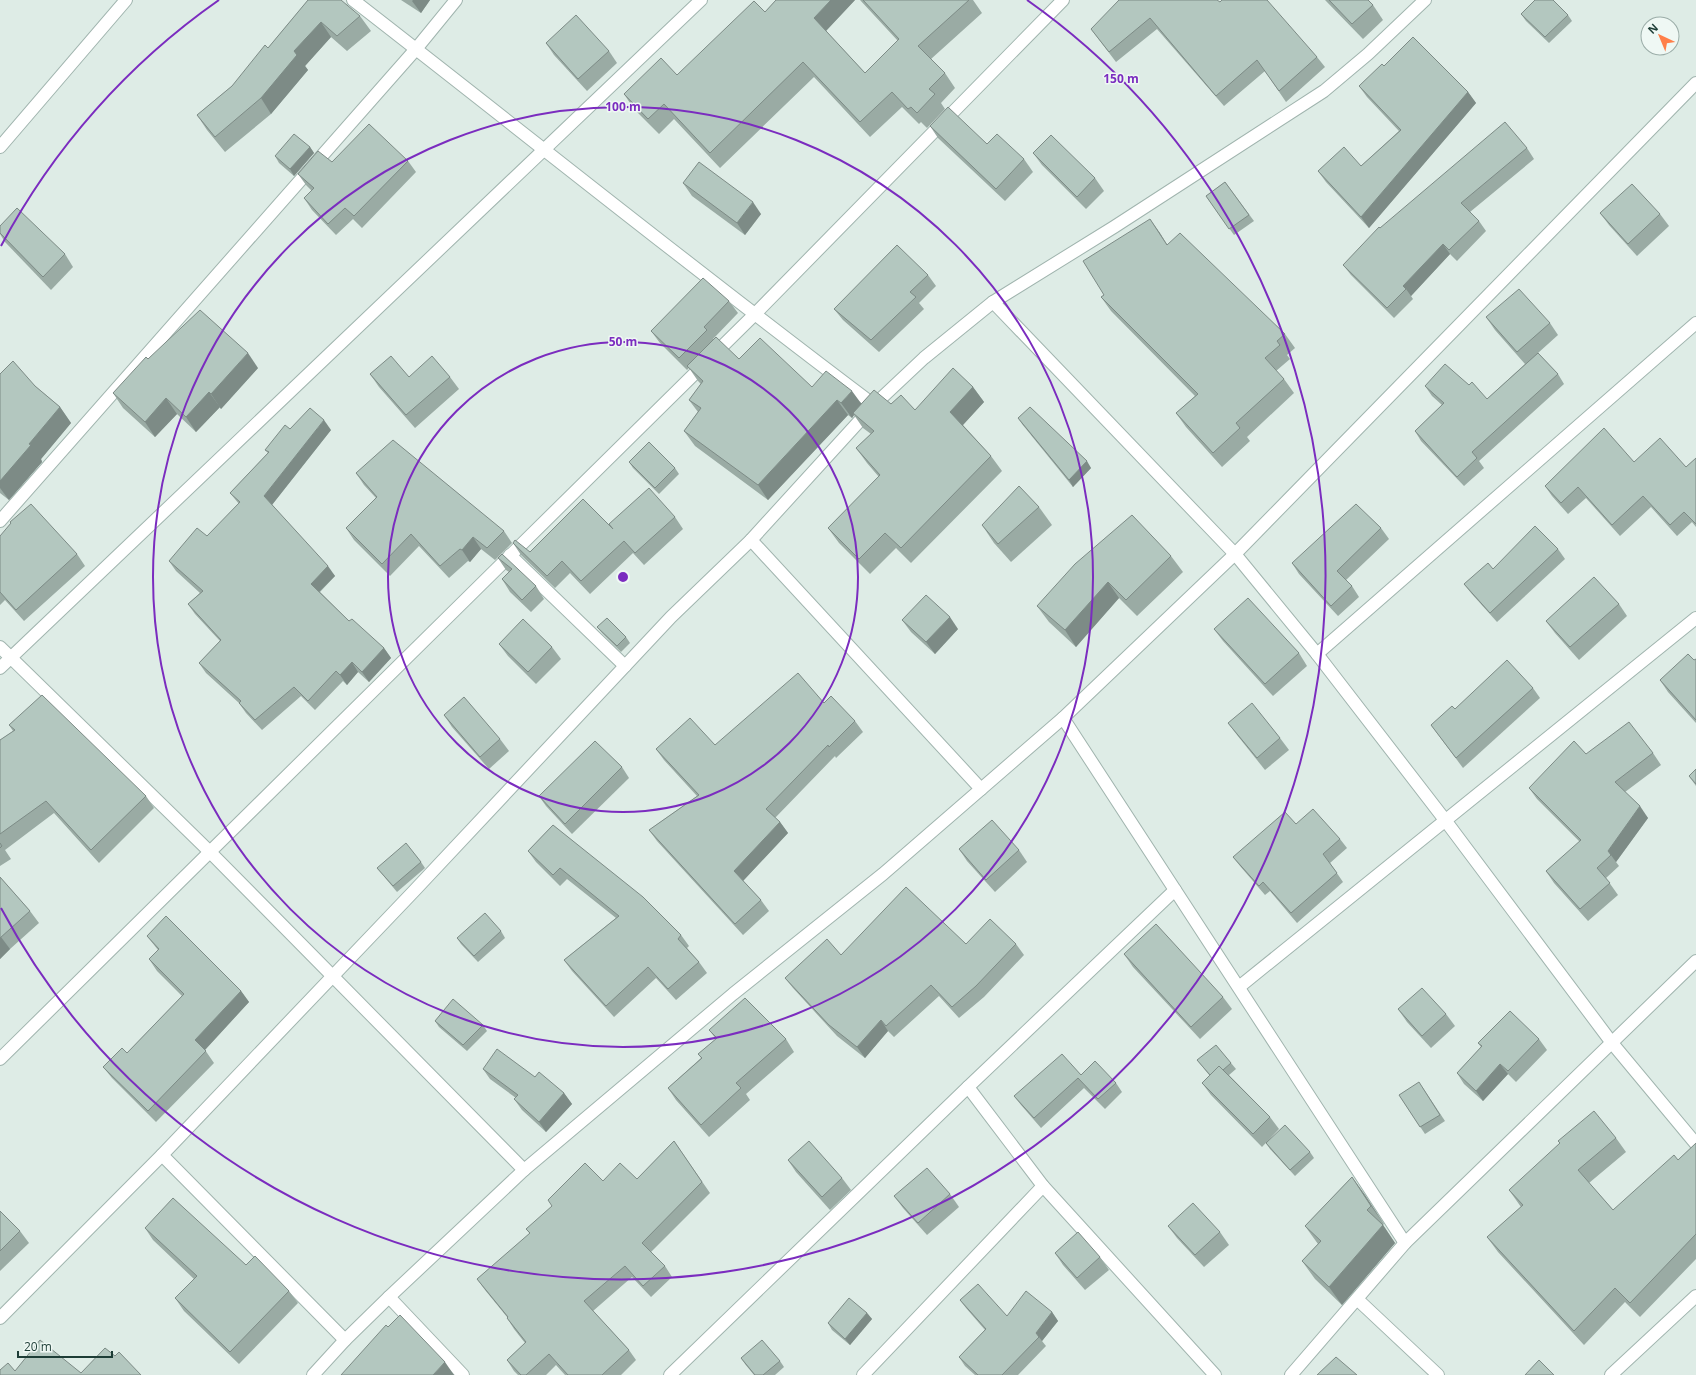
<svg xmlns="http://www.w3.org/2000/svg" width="1696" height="1375" viewBox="0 0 1696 1375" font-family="'Open Sans',sans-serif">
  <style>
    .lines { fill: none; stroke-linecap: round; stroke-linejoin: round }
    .street-casing { stroke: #a0b4ae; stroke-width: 14 }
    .street { stroke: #fff; stroke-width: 12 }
    .wall { fill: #9aaba4 }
    .shaded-wall { fill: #7d8b86 }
    .building { fill: #b3c7bf; stroke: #7d8b86 }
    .ring { fill: none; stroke: #7b2cbf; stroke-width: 2 }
    .centre { fill: #7b2cbf; stroke: #eff8f4; stroke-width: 2 }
    .ring-label { font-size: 12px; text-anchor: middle; font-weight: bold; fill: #7b2cbf; stroke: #eff8f4; stroke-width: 3; stroke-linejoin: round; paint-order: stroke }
  </style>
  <rect width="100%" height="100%" fill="#deece6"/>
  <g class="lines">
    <g class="street-casing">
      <g id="street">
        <path d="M353,0C527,135 698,273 874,405"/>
        <polyline points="0,147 126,0"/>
        <polyline points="993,302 1235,554 1317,654 1445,820 1612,1043 1696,1144"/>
        <polyline points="0,521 416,49 456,0"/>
        <polyline points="751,540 981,789"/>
        <polyline points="510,555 625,666"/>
        <polyline points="0,647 210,852 524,1170"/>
        <polyline points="1317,654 1696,323"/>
        <polyline points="0,668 701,0"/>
        <polyline points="1063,718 1405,1243"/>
        <polyline points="1239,987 1696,618"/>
        <polyline points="0,1059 754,315 1063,0"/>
        <polyline points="968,1087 1043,1186 1215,1375"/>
        <polyline points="162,1155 345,1340"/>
        <polyline points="389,1297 463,1375"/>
        <polyline points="1357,1299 1438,1375"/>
        <polyline points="0,1318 162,1155 414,891 671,617 751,540 874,405 924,358 993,302 1114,227 1324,91 1368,54 1425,0"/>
        <polyline points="313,1375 345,1340 389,1297 524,1170 733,994 883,874 1063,718 1235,554 1696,83"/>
        <polyline points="670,1375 968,1087 1175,890"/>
        <polyline points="863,1375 1043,1186"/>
        <polyline points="1291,1375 1405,1243 1696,961"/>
        <polyline points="1611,1375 1696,1296"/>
      </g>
    </g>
    <use href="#street" class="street"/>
  </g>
  <g class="wall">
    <polygon points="308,0 360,16 371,31 347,51 331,37 305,66 308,70 271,114 225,152 207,130 197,115 232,86 268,48"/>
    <polygon points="401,0 430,0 421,13"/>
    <polygon points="776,0 855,0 826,31 865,73 898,41 860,0 973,0 982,13 931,59 945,73 955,88 941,103 945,109 927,128 921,122 919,124 902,107 870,137 814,77 720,168 674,119 659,134 634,109 624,94 677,75 765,12"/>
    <polygon points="1325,0 1368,0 1373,5 1383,20 1363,39"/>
    <polygon points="1220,2 1317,57 1325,67 1286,102 1265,71 1224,106 1157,29 1116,62 1091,29"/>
    <polygon points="1521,14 1568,15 1572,21 1549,43 1526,21"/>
    <polygon points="546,43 609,51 617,63 587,91 554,55"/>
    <polygon points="1359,86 1468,92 1476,103 1369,228 1326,182 1318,171 1361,166 1399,131 1367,97"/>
    <polygon points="930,126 987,144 1024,159 1033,172 1005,201 938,138"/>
    <polygon points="310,147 314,153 294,176 279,163 275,156"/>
    <polygon points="1527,148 1534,159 1470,212 1479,221 1486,231 1457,261 1450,254 1411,296 1413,299 1394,318 1351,275 1343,265 1380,228"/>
    <polygon points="1033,153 1095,178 1104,191 1086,209 1042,165"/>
    <polygon points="408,161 416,172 362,228 353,219 336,235 312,210 304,198 312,191 306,185 298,174 332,162"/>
    <polygon points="1225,182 1254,221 1234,235 1206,196"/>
    <polygon points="683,183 761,214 745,235 692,196"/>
    <polygon points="1600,213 1660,214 1669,226 1637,256 1609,225"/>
    <polygon points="1150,219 1167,245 1285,334 1295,348 1287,355 1290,359 1276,371 1284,379 1294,393 1247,437 1250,441 1222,467 1186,427 1176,413 1195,396 1111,311 1101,297 1104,295"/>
    <polygon points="0,226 65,254 73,267 51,290 5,242 0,234"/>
    <polygon points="928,275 936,286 919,303 924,309 879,352 843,320 834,309"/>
    <polygon points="729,301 738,313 713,339 714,340 739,359 812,387 861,404 891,404 915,410 973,387 984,402 963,425 991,456 1002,471 911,563 896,548 870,574 839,543 828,528 879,477 867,463 856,448 871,434 863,428 854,415 852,418 848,415 768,500 695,446 684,431 698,412 689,400 701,384 698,381 689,368 687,370 660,343 651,331"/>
    <polygon points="1486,317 1550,323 1558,335 1538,353 1558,374 1564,384 1479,461 1484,468 1464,486 1421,441 1415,431 1442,405 1432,396 1425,386 1469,385 1487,399 1525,364 1495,330"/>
    <polygon points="148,359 258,368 221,409 220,407 196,432 177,414 155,437 123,408 113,393"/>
    <polygon points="0,374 35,386 60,407 71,423 41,459 42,462 9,500 0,493"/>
    <polygon points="370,374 409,377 450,377 459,389 415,428 379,387"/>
    <polygon points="1018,418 1091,468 1073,487 1022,424"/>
    <polygon points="290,429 331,430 272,505 335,576 320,592 349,621 384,648 391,658 369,682 358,672 347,685 343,681 315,710 301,696 262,730 246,713 239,703 206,673 199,663 220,641 195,614 188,604 200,593 176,571 169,561 207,536 239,504 230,493 268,453 265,450"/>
    <polygon points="1696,458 1696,527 1692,522 1677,536 1651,507 1620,536 1586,498 1568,514 1552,496 1545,486 1634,462 1686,467"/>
    <polygon points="629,462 675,468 679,474 659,494 633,468"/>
    <polygon points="356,473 504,531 512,543 495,560 481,549 470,562 468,561 449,578 419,546 390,576 354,540 346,528 376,498 364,485"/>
    <polygon points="1039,507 1052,525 1011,562 994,543 982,525"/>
    <polygon points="675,517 683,529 644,565 633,553 590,594 570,573 555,588 521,555 513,543 530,552 610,526"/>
    <polygon points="1381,528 1389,539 1346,580 1352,586 1359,597 1338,616 1299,574 1292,563"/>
    <polygon points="0,536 77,554 85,566 24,621 5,600 0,605"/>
    <polygon points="1558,549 1565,559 1497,622 1471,593 1464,584 1493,569"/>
    <polygon points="1171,556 1183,572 1137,616 1119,598 1076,647 1049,622 1037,606"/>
    <polygon points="498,558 536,586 544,599 531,612 510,592 502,579 509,572 506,570"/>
    <polygon points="1619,604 1627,616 1579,660 1555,633 1546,621"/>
    <polygon points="902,620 958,629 935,654 911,632"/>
    <polygon points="597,627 626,637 630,643 621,652 602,633"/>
    <polygon points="1214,629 1299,653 1307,666 1273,696 1223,641"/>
    <polygon points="499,644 552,647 561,659 536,684 508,656"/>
    <polygon points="1696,659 1696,723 1668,692 1660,680"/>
    <polygon points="1533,688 1540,698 1463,768 1431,725 1455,709"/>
    <polygon points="824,703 855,721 863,732 836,758 835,756 775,818 780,822 788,833 743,881 761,900 769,911 743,935 657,841 649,830 697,796 664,760 656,749 715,745"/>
    <polygon points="444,715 500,739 509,751 489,769 452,727"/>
    <polygon points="1228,723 1280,738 1289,750 1265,770 1237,735"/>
    <polygon points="9,725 146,796 154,808 99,863 54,813 5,850 11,859 0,866 0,740 13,731"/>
    <polygon points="1653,753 1661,765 1625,792 1648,818 1616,862 1619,866 1606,878 1618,895 1588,921 1554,883 1546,871 1580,842 1537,799 1529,788 1586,754"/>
    <polygon points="622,767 629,778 572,834 546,806 539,796"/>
    <polygon points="1696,769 1696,786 1689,776"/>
    <polygon points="1296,824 1340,839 1347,848 1330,863 1343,882 1297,923 1270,891 1265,895 1240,866 1233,857"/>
    <polygon points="553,825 681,935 689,946 687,948 699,962 707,973 676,1000 656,978 614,1017 572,971 564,960 616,918 567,879 560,886 536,862 528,851"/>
    <polygon points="959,849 1019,850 1027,862 995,892 967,861"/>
    <polygon points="421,862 425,868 397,892 377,868"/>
    <polygon points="0,877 30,911 39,923 10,949 0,959"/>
    <polygon points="501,931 505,938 478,962 461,944 457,938"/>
    <polygon points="147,936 241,991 249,1002 205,1050 214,1063 156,1122 112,1078 103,1067 127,1053 182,996 157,971 149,959 158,950"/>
    <polygon points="966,944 1016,944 1024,955 984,997 959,1018 939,996 894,1037 888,1031 865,1058 837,1036 793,988 785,978 841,955"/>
    <polygon points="1124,954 1223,997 1232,1009 1200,1039 1133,967"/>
    <polygon points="1398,1009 1446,1014 1455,1026 1431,1048 1407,1022"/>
    <polygon points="435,1021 483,1025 487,1031 467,1051 439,1027"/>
    <polygon points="709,1030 786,1039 794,1052 746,1094 750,1100 709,1137 676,1100 668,1088 701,1058 698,1054 716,1039"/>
    <polygon points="1539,1039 1547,1050 1516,1082 1508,1074 1483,1101 1464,1084 1457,1073 1481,1047 1478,1043"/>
    <polygon points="1197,1060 1231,1063 1236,1069 1229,1075 1270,1117 1279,1129 1262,1147 1211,1095 1202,1083 1210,1076"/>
    <polygon points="483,1069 535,1077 564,1093 572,1104 546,1132 522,1110 514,1099 516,1098 490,1079"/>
    <polygon points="1081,1075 1116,1083 1122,1092 1105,1109 1084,1088 1041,1128 1021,1105 1014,1096"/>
    <polygon points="1423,1088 1445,1121 1425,1134 1399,1095"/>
    <polygon points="1616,1138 1626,1152 1589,1183 1613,1210 1678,1160 1696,1143 1696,1259 1640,1317 1625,1302 1584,1345 1498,1252 1487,1237 1521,1207 1509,1190"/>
    <polygon points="674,1141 710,1193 651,1252 665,1266 672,1277 651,1297 632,1277 593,1311 629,1350 636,1360 621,1375 565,1375 556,1365 546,1375 518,1375 514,1371 507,1360 525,1343 514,1329 507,1318 507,1317 485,1290 477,1279 530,1234 526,1229 603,1181 637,1179"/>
    <polygon points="1266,1143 1310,1152 1314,1158 1295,1176 1270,1149"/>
    <polygon points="788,1160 842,1178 851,1190 830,1210 796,1172"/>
    <polygon points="1352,1177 1365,1195 1384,1224 1383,1225 1395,1243 1342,1305 1315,1279 1302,1261 1318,1244 1305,1226"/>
    <polygon points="950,1194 959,1207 927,1235 903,1208 894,1196"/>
    <polygon points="0,1211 20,1231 29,1243 0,1271"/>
    <polygon points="1168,1226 1220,1232 1229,1245 1204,1267 1177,1238"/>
    <polygon points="145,1228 246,1265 289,1291 298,1303 239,1364 184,1311 175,1298 194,1279 153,1240"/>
    <polygon points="1055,1253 1100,1257 1109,1270 1085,1290 1063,1265"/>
    <polygon points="960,1300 1007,1316 1052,1312 1058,1321 1042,1341 1046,1346 1018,1375 975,1375 965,1366 959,1357 985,1330 966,1308"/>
    <polygon points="867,1313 872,1319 850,1345 832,1330 828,1323"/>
    <polygon points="741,1358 780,1361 784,1367 775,1375 754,1375 745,1364"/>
  </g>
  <g class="shaded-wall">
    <polygon points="413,0 430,0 421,13 412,1"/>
    <polygon points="831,0 855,0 824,33 814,18"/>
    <polygon points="321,22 331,37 305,66 308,70 271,114 261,98 294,51"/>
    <polygon points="1468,92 1476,103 1369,228 1361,217"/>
    <polygon points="310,147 314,153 294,176 290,169"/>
    <polygon points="753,202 761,214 745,235 737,223"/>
    <polygon points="1150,219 1160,233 1176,259 1167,245"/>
    <polygon points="1443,244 1450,254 1411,296 1406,289 1403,286"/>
    <polygon points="248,353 258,368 221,409 211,394"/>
    <polygon points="973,387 984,402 961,427 950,412"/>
    <polygon points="852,391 863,406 853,413 854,415 852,418 841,403"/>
    <polygon points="209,392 220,407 196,432 186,417"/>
    <polygon points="166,398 177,414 155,437 145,422"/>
    <polygon points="837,400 848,415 768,500 758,485"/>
    <polygon points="60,407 71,423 41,459 42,462 9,500 0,488 0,481 29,444"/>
    <polygon points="324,420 331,430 271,506 264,496"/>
    <polygon points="1087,461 1091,468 1073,487 1069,480"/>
    <polygon points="473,537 481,549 470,562 462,550"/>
    <polygon points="328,566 335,576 318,593 311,584"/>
    <polygon points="1108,582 1119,598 1076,647 1065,630"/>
    <polygon points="950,617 958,629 935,654 926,642"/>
    <polygon points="384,648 391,658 369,682 362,672"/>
    <polygon points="352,662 358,672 347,685 340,675"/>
    <polygon points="1640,806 1648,818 1616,862 1608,851"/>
    <polygon points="780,822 788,833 742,882 734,871"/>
    <polygon points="1,937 10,949 0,959 0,938"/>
    <polygon points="241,991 249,1002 203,1052 195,1040"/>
    <polygon points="881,1020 888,1031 865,1058 857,1047"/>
    <polygon points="1500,1064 1508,1074 1483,1101 1476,1091"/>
    <polygon points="564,1093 572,1104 546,1132 539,1122"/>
    <polygon points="1352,1177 1365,1195 1384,1224 1371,1206"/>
    <polygon points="1383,1225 1395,1243 1342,1305 1329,1287"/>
    <polygon points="1052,1312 1058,1321 1042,1341 1036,1333"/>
    <polygon points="867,1313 872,1319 850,1345 845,1339"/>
    <polygon points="445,1362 454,1375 433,1375"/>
  </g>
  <g class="building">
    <polygon points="308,0 341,0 360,16 337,36 321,22 294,51 297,55 261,98 215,137 197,115 232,86 265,45 268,48"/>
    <polygon points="776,0 831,0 814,18 865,73 899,39 863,0 969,0 918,46 945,73 929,89 935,94 917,113 911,107 908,109 892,92 860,122 803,62 710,153 664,104 648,119 624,94 661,58 677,75 754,1 765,12"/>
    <polygon points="1119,0 1217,0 1220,2 1222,0 1267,0 1317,57 1279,91 1257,60 1216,96 1150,18 1109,52 1091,29"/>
    <polygon points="1329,0 1368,0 1373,5 1352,24"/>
    <polygon points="1535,0 1553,0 1568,15 1545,37 1521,14"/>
    <polygon points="576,15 609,51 578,79 546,43"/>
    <polygon points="1413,37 1468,92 1361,217 1318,171 1344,147 1361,166 1401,130 1359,86 1382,64 1384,66"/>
    <polygon points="948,107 987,144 997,134 1024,159 996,189 930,126"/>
    <polygon points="1505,122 1527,148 1461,203 1479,221 1449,250 1443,244 1403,286 1406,289 1387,308 1343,265 1379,227 1380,228"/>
    <polygon points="369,124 408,161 354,216 345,208 328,224 304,198 314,188 298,174 318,151 332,162"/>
    <polygon points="294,134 310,147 290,169 275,156"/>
    <polygon points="1051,135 1095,178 1077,197 1033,153"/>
    <polygon points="699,162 753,202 737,223 683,183"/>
    <polygon points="1225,182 1249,215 1229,229 1206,196"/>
    <polygon points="1632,184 1660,214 1628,244 1600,213"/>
    <polygon points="17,208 65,254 43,277 0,233 0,226"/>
    <polygon points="1150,219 1167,245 1180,233 1285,334 1277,341 1280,345 1265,358 1284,379 1236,423 1240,428 1213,453 1176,413 1198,394 1101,297 1104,295 1083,261"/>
    <polygon points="897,245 928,275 910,292 916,297 871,340 834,309"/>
    <polygon points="703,278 729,301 704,327 707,330 679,358 651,331"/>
    <polygon points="1519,289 1550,323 1517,352 1486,317"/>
    <polygon points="200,310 248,353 211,394 209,392 186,417 166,398 145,422 113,393 146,357 148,359"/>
    <polygon points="716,337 739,359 760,338 812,387 826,371 852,391 841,403 837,400 758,485 684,431 701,408 689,400 703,381 687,366"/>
    <polygon points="1538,353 1558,374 1472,452 1477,458 1457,477 1415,431 1444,403 1425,386 1445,364 1469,385 1472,382 1487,399"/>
    <polygon points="391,356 409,377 432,356 450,377 406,415 370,374"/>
    <polygon points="13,361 35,386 60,407 29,444 31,445 0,481 0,374"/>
    <polygon points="953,368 973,387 950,412 991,456 901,548 885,533 859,559 828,528 880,475 856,448 874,431 853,413 874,390 891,404 901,395 915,410"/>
    <polygon points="1030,407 1087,461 1069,480 1018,418"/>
    <polygon points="310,408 324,420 264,496 328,566 311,584 349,621 352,619 384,648 362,672 352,662 340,675 336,671 308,701 294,687 255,720 239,703 241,701 199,663 221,640 188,604 203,591 169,561 197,528 207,536 240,502 230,493 269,452 265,450 285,425 290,429"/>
    <polygon points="1604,428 1634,462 1660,438 1686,467 1696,458 1696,524 1684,512 1670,525 1643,496 1612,525 1578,487 1561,503 1545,486"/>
    <polygon points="393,440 504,531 487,548 473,537 462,550 460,549 440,566 411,534 382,564 346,528 377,497 356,473"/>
    <polygon points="649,442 675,468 655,488 629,462"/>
    <polygon points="1019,486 1039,507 998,544 982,525"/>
    <polygon points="649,488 675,517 635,553 624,541 581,581 562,561 547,576 513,543 515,540 530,552 583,499 613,529 609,524"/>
    <polygon points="31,504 77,554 16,610 0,592 0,536 11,523 10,522"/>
    <polygon points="1356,504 1381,528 1337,571 1352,586 1331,606 1292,563"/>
    <polygon points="1132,515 1171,556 1126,600 1108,582 1065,630 1037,606 1075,564"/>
    <polygon points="1535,526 1558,549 1490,613 1464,584 1488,563 1493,569"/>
    <polygon points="502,554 536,586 522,600 502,579 512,569 498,558"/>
    <polygon points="1594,577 1619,604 1570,647 1546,621"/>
    <polygon points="926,595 950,617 926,642 902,620"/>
    <polygon points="1248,598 1299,653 1265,684 1214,629"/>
    <polygon points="607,618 626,637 617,646 597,627"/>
    <polygon points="523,619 552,647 528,672 499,644"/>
    <polygon points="1688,654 1694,660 1696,659 1696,720 1660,680"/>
    <polygon points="1507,660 1533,688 1456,758 1431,725 1452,706 1455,709"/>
    <polygon points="798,673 824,703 831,696 855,721 829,747 828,745 766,809 780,822 734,871 761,900 735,924 649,830 699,795 656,749 690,718 715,745"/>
    <polygon points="42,695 146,796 91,850 46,801 0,834 0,740 15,730 9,725"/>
    <polygon points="464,697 500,739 480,757 444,715"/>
    <polygon points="1252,703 1280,738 1257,758 1228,723"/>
    <polygon points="1629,722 1653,753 1615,782 1640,806 1608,851 1611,855 1597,868 1610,883 1580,909 1546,871 1581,840 1529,788 1574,741 1586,754"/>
    <polygon points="595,741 622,767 565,824 539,796"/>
    <polygon points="1696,769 1696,784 1689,776"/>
    <polygon points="1313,809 1340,839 1323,854 1337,873 1291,913 1263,882 1259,886 1233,857 1285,812 1296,824"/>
    <polygon points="992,820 1019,850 986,880 959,849"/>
    <polygon points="553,825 643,897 681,935 678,939 699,962 668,989 648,967 606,1006 564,960 619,916 560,868 553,875 528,851"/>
    <polygon points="0,843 2,846 0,848"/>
    <polygon points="406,843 421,862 393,886 377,868"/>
    <polygon points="0,877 30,911 0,938"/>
    <polygon points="906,887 966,944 990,919 1016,944 976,986 952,1007 931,985 886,1026 881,1020 857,1047 829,1025 785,978 827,939 841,955"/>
    <polygon points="485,913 501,931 474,956 457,938"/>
    <polygon points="166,916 241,991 195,1040 206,1051 148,1111 103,1067 122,1048 127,1053 184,994 149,959 159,949 147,936"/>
    <polygon points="1156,924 1223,997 1191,1027 1124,954"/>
    <polygon points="1422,988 1446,1014 1422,1036 1398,1009"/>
    <polygon points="745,998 786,1039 736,1083 741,1088 701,1125 668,1088 702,1058 698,1054 717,1038 709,1030"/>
    <polygon points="453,999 483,1025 463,1045 435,1021"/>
    <polygon points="1510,1011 1539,1039 1508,1071 1500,1064 1476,1091 1457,1073 1482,1046 1478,1043"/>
    <polygon points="1216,1045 1231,1063 1223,1070 1219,1066 1210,1075 1197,1060"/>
    <polygon points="497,1049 535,1077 539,1072 564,1093 539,1122 514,1099 518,1095 483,1069"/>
    <polygon points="1062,1054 1081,1075 1095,1061 1116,1083 1098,1099 1078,1078 1034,1118 1014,1096"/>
    <polygon points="1219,1066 1270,1117 1253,1134 1202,1083"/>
    <polygon points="1419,1082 1440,1115 1420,1127 1399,1095"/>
    <polygon points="1594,1111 1616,1138 1578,1170 1613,1210 1674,1155 1678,1160 1696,1143 1696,1234 1630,1303 1615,1288 1574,1331 1487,1237 1523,1205 1509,1190 1560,1143 1558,1141"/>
    <polygon points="1285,1125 1310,1152 1290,1170 1266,1143"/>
    <polygon points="674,1141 702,1182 642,1243 665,1266 643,1286 625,1266 584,1301 629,1350 602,1375 568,1375 549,1354 526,1375 521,1375 507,1360 526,1342 507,1318 508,1317 477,1279 530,1233 526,1229 552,1206 548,1200 585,1163 603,1181 620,1163 637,1179"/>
    <polygon points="809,1141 842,1178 822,1197 788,1160"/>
    <polygon points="927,1168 950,1194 918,1223 894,1196"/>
    <polygon points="1352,1177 1371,1206 1367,1210 1383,1225 1329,1287 1302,1261 1321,1241 1305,1226"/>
    <polygon points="173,1198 246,1265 255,1256 289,1291 230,1352 175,1298 197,1276 145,1228"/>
    <polygon points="1193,1203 1220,1232 1195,1255 1168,1226"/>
    <polygon points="0,1211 20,1231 0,1251"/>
    <polygon points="1078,1232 1100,1257 1077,1278 1055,1253"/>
    <polygon points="978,1284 1007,1316 1026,1291 1052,1312 1036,1333 1039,1337 1002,1375 978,1375 959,1357 986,1329 960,1300"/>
    <polygon points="849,1298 867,1313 845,1339 828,1323"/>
    <polygon points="400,1315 445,1362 433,1375 341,1375 386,1325 388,1327"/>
    <polygon points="40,1340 81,1373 105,1348 115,1356 119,1352 141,1375 0,1375 0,1370 8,1363 15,1371"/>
    <polygon points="762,1340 780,1361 763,1375 755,1375 741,1358"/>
    <polygon points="1336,1357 1357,1375 1317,1375"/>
    <polygon points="1539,1360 1554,1375 1525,1375"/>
  </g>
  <g class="ring">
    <circle cx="623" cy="577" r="235"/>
    <circle cx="623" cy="577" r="470"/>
    <path d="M1 246A704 704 0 0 1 219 0M1027 0A704 704 0 1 1 1 908"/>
  </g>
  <circle cx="623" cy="577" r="6" class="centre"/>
  <g class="ring-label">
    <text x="1121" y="83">150 m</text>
    <text x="623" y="111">100 m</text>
    <text x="623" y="346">50 m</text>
  </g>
  <g transform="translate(1660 36) rotate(316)"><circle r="19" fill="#eff8f4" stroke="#9bada8"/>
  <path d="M0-3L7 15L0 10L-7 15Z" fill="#ff7f49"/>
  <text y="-6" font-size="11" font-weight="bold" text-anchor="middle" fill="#1d3d36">N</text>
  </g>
  <path d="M18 1351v6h94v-6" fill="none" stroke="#1d3d36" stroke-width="2"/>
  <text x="24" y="1351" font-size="12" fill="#1d3d36" stroke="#eff8f4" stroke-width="3" paint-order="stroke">20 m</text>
</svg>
